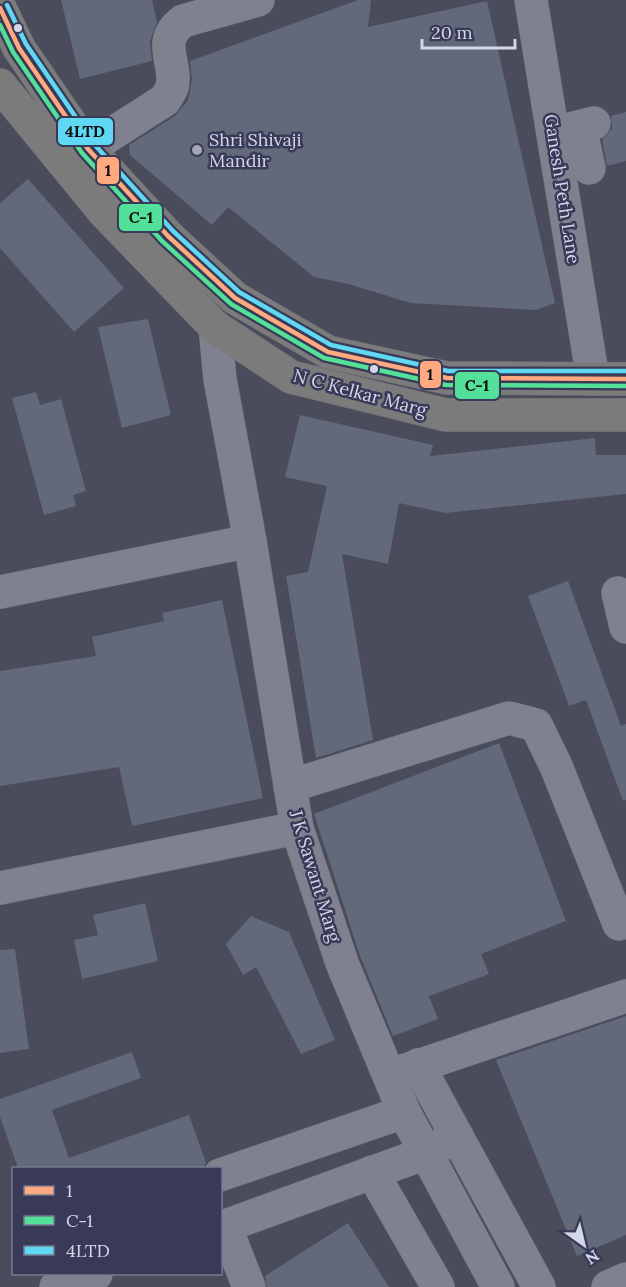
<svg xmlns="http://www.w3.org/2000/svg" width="626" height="1287" viewBox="0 0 626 1287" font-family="Lora,serif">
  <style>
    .building { fill: #62697a }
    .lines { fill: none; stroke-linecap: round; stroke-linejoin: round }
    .minor-casing { stroke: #676977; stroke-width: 34 }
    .major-casing { stroke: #676977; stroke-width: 34 }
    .minor { stroke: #80818e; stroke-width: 33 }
    .major { stroke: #7c7b7b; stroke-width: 33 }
    .bus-1-casing { stroke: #383a57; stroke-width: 9 }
    .bus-2-casing { stroke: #383a57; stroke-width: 9 }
    .bus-3-casing { stroke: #383a57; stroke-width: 9 }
    .bus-1 { stroke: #ffa980; stroke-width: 4.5 }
    .bus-2 { stroke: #53e098; stroke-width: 4.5 }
    .bus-3 { stroke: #60d8f3; stroke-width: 4.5 }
    .bus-dot { fill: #d4d7e9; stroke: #383a57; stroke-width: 2 }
    .poi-dot { fill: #a4a6b7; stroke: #383a57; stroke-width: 2 }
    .labels { text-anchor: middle; stroke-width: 5; stroke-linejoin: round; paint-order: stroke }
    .poi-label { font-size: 18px; fill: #d4d7e9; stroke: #383a57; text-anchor: start }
    .street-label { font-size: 18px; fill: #d4d7e9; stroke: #383a57 }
    .line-badge { stroke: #383a57; stroke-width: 2 }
    .pale-badge-label { font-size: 16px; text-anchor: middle; font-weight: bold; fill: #111 }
  </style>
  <rect width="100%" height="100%" fill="#4a4b5b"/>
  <g class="building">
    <polygon points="61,0 152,0 157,22 150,41 152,61 80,79"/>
    <polygon points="358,0 371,0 368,27 487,1 555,303 536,310 411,303 348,284 314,277 228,207 212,225 130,155 129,145 175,116 188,100 192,80 190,61"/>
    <polygon points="626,112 626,161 607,166 602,139 612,129 611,116"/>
    <polygon points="28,179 124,288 74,332 0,248 0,203"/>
    <polygon points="148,319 171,415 122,428 98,327"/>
    <polygon points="36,392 40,405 61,399 86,491 73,495 76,506 44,515 12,398"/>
    <polygon points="300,415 433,445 430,456 595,438 596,455 626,455 626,494 445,513 399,503 388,564 342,554 373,740 316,758 286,576 308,572 327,486 285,477"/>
    <polygon points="568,581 621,726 626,724 626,800 623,801 586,700 569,706 528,596"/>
    <polygon points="222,600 263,798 132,826 119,767 0,786 0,671 96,656 92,637 164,621 162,613"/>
    <polygon points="499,743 566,921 481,954 489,974 429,996 438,1019 393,1036 360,956 314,814"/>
    <polygon points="145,903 158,961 82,979 74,940 98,935 93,915"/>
    <polygon points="251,916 289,932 335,1040 301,1054 256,967 243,975 226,944"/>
    <polygon points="15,949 29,1049 0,1053 0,950"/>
    <polygon points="626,1016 626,1235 577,1256 496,1060"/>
    <polygon points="132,1052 141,1078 52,1110 69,1158 189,1115 206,1163 203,1168 18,1168 0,1117 0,1099"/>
    <polygon points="348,1223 389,1287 267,1287 265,1276"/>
  </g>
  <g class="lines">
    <g class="minor-casing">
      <g id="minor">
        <polyline points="531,0 593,379"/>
        <polyline points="580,127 589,168"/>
        <polyline points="553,133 594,123"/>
        <path d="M88,149L165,100C167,96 171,91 172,87C178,63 155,42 183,21L258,0"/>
        <polyline points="215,327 220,379 250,541 297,828 342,963 404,1112 498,1287"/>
        <polyline points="0,592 250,541"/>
        <polyline points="618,593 626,627"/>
        <polyline points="290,786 509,718 536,725 556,766 619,924"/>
        <polyline points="0,888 297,828"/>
        <polyline points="418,1065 539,1287"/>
        <polyline points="397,1073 626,996"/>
        <polyline points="372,1172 438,1287"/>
        <polyline points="220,1175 404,1112"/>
        <polyline points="225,1226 249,1287"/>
        <polyline points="220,1228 426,1153 457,1136"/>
        <polyline points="56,1287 96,1274"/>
        <polyline points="608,1287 626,1279"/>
      </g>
    </g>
    <g class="major-casing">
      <g id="major">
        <polyline points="0,8 19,48 88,149 168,236 235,298 328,352 447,378 626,379"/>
        <polyline points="0,85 104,212 215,327 291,377 446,415 626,415"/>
      </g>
    </g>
    <use href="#minor" class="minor"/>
    <use href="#major" class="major"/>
    <g class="bus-1-casing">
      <polyline id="bus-1" points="0,8 19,48 88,149 168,236 235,298 328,352 447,378 626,379"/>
    </g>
    <g class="bus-2-casing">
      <polyline id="bus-2" points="0,25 13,52 82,153 162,241 231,304 324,358 446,385 626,386"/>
    </g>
    <g class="bus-3-casing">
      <polyline id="bus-3" points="7,5 26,44 94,144 173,231 239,292 331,345 448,371 626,371"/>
    </g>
    <use href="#bus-1" class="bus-1"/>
    <use href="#bus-2" class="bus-2"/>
    <use href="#bus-3" class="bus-3"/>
  </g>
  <g class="bus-dot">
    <circle cx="18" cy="28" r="5"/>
    <circle cx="374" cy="369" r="5"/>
  </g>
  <circle class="poi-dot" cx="197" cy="150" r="6"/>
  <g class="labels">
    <g class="poi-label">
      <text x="209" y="146">Shri Shivaji<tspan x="209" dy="21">Mandir</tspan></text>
    </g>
    <g class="street-label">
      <text transform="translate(562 189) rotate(81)" y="6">Ganesh Peth Lane</text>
      <text transform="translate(360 393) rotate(15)" y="6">N C Kelkar Marg</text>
      <text transform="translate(315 876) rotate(73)" y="6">J K Sawant Marg</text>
    </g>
  </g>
  <g class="line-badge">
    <rect x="57" y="117" width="57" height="29" rx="6" fill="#60d8f3"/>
    <rect x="96" y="156" width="24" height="29" rx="6" fill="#ffa980"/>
    <rect x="118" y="203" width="45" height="29" rx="6" fill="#53e098"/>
    <rect x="419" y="360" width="23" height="29" rx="6" fill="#ffa980"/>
    <rect x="454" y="371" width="46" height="29" rx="6" fill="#53e098"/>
  </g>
  <g class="pale-badge-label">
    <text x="85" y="137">4LTD</text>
    <text x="108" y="176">1</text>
    <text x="141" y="223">C-1</text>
    <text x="430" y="380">1</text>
    <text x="477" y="391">C-1</text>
  </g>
  <rect x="12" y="1167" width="210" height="108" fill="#383a57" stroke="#767991" stroke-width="1.5"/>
  <rect x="24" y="1186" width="30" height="9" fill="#ffa980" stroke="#767991" stroke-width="1.5"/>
  <text x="66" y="1197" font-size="18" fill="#d4d7e9">1</text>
  <rect x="24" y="1216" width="30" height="9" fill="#53e098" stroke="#767991" stroke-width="1.5"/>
  <text x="66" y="1227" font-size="18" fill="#d4d7e9">C-1</text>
  <rect x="24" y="1246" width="30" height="9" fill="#60d8f3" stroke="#767991" stroke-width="1.5"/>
  <text x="66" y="1257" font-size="18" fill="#d4d7e9">4LTD</text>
  <g transform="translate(584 1245) rotate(146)" stroke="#383a57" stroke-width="4.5" paint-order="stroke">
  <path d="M0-4.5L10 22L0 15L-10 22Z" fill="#d4d7e9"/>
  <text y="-9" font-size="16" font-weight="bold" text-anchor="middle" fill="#d4d7e9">N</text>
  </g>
  <path d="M422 39v9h93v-9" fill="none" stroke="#d4d7e9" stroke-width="3"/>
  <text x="431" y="39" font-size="18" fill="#d4d7e9" stroke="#383a57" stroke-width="4.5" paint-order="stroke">20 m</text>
</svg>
